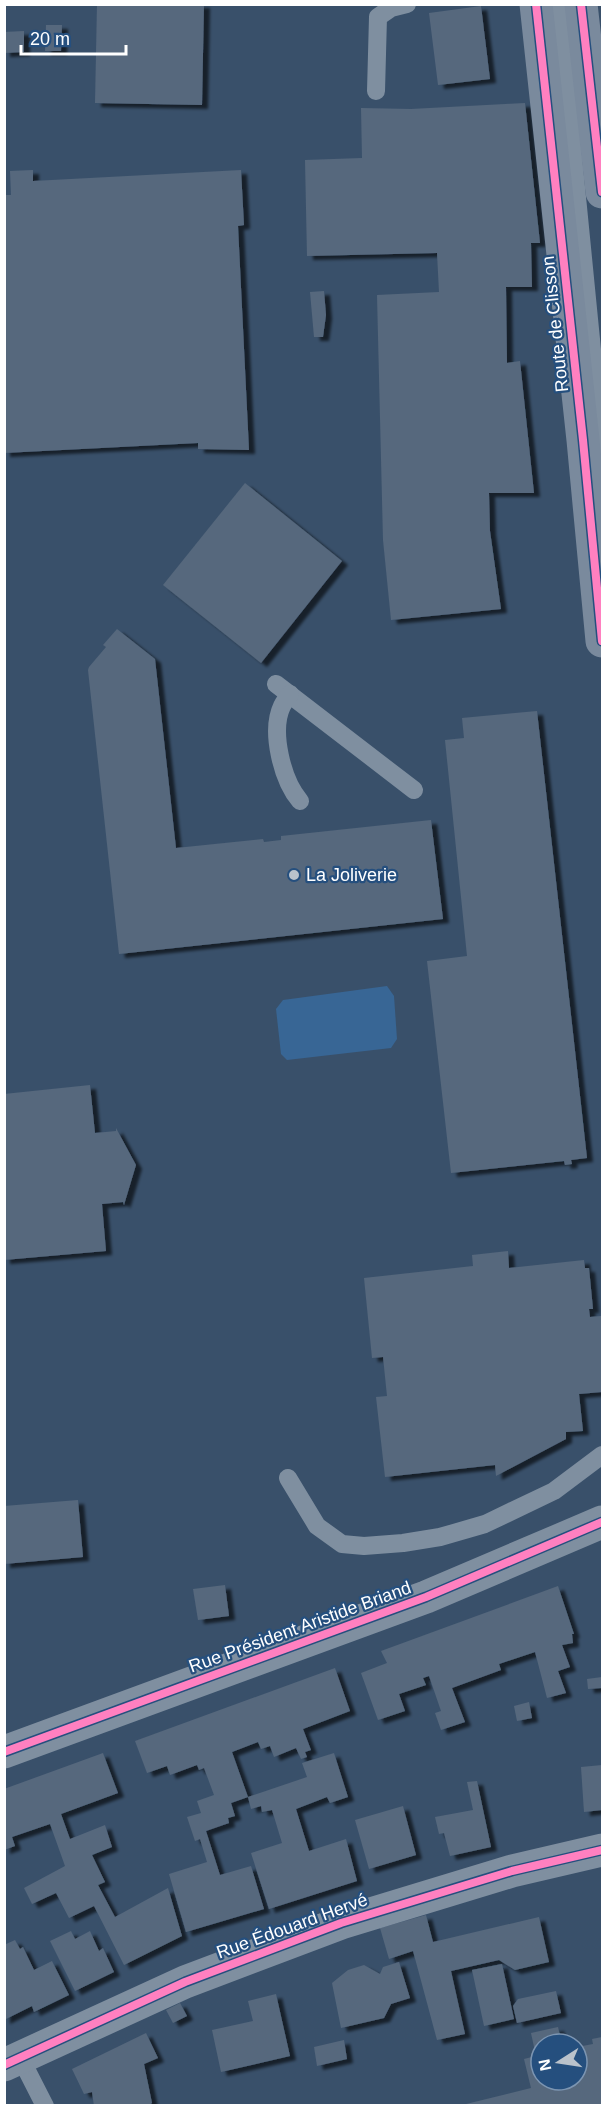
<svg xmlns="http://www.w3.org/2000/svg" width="607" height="2110" viewBox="0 0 607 2110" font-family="Helvetica,sans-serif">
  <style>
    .green { fill: #386695 }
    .building { fill: #56687d; filter: url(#shadow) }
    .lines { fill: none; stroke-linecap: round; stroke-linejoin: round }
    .service { stroke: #7f8fa0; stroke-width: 18 }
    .minor { stroke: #7f8fa0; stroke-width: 33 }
    .secondary { stroke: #7a8a9d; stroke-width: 33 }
    .cycleway-casing { stroke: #254f7e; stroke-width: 11 }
    .cycleway { stroke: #ff80c0; stroke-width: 8 }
    .poi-dot { fill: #bac2cb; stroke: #254f7e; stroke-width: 2 }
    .labels { text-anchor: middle; stroke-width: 4.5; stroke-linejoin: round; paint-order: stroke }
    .street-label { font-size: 18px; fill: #fff; stroke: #254f7e }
    .poi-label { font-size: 18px; fill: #fff; stroke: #254f7e; text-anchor: start }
  </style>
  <defs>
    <filter id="shadow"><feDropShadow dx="6" dy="4" stdDeviation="1.5" flood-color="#0009"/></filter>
  </defs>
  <rect width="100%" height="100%" fill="#39506a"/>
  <polygon class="green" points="387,986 394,996 397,1039 391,1048 287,1060 281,1054 276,1009 283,1000"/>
  <g class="building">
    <polygon points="97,4 204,4 202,105 95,103"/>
    <polygon points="481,6 490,79 438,85 429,13"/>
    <polygon points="46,25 62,25 61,51 45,51"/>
    <polygon points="24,31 24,52 4,53 4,32"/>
    <polygon points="525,103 540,243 531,243 532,287 506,287 507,363 520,361 534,493 489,493 490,531 501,609 391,620 383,540 377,295 439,292 437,253 307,256 305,160 362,158 361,108 411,109"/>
    <polygon points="33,170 33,181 241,170 244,225 238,226 249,450 198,449 198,443 4,453 4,195 11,195 10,171"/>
    <polygon points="324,291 326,315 323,337 314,337 310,292"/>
    <polygon points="245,483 342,561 261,663 163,585"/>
    <polygon points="117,629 155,659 176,848 263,839 264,842 281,840 281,836 431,820 443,919 119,954 88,670 89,667 106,647 103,645"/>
    <polygon points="537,711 587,1158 571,1160 572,1164 565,1165 564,1161 451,1173 427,961 467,956 445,740 464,738 462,718"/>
    <polygon points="90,1085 95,1133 116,1131 116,1128 136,1165 124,1205 123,1202 102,1204 106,1251 4,1260 4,1094"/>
    <polygon points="508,1251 509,1268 584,1260 585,1268 589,1268 593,1309 589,1309 590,1317 601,1316 602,1392 579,1394 583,1431 566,1432 566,1439 496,1476 495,1465 385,1477 376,1397 387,1396 383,1357 372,1358 364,1278 473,1266 472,1255"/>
    <polygon points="78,1500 83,1557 4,1564 4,1506"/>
    <polygon points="225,1585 229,1616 198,1620 193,1589"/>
    <polygon points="558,1586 574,1634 572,1634 573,1643 562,1645 570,1667 558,1671 566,1693 547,1698 535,1652 499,1664 501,1670 452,1688 465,1722 441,1730 435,1713 441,1711 429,1676 423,1678 426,1685 399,1694 405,1711 378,1720 361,1673 387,1663 381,1651"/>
    <polygon points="335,1668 350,1711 303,1729 311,1750 305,1752 307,1757 301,1759 296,1748 274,1757 270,1746 261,1749 258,1742 232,1752 248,1797 231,1803 235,1816 228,1818 229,1823 206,1831 220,1875 251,1866 264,1909 186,1932 169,1874 207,1862 200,1839 195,1841 187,1817 201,1813 197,1801 214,1795 204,1768 199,1770 197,1765 170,1775 167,1766 147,1773 135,1741"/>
    <polygon points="602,1677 602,1688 588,1689 587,1679"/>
    <polygon points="529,1702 532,1718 517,1721 514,1706"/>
    <polygon points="103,1753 118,1793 61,1814 70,1839 105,1825 112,1847 92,1855 105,1882 98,1885 115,1917 168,1888 182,1936 124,1965 94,1906 69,1918 56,1893 32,1904 24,1888 65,1866 50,1824 12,1837 15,1846 4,1850 4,1789"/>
    <polygon points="334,1753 348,1797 330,1803 327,1797 296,1809 309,1851 346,1839 357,1881 269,1909 251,1853 282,1843 272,1810 262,1812 261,1806 251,1809 248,1797 307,1777 302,1763"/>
    <polygon points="602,1765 602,1810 584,1812 581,1767"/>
    <polygon points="477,1781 491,1847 450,1856 444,1833 439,1834 435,1817 473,1810 467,1782"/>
    <polygon points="403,1806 416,1855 369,1869 355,1820"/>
    <polygon points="426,1915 433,1942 539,1917 549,1962 515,1970 499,1960 451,1971 465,2034 437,2040 413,1951 389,1959 380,1928"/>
    <polygon points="71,1931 75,1939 90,1931 99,1951 103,1948 114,1972 75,1991 50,1941"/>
    <polygon points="15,1940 20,1949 23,1947 34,1970 52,1961 69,1995 34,2012 32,2006 4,2020 4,1945"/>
    <polygon points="399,1962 410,1998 391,2004 384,2018 341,2028 332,1983 348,1970 364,1965 380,1974 383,1967"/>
    <polygon points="502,1964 514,2019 484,2026 472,1970"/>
    <polygon points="556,1991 561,2013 517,2023 513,2006 518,1999"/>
    <polygon points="276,1994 290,2056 221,2072 212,2030 253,2021 248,2001"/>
    <polygon points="180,2003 187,2016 173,2023 166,2010"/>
    <polygon points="558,2027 562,2044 541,2044 541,2080 577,2080 577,2047 593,2044 592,2039 602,2037 602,2106 458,2106 531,2088 524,2059 536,2056 531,2033"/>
    <polygon points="146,2033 158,2058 144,2064 152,2103 148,2106 94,2106 92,2092 84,2094 72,2069"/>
    <polygon points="344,2040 347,2059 317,2066 314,2047"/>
  </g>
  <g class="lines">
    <g class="service">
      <polyline points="558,4 602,451"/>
      <polyline points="376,91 378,17 391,8 407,4"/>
      <polyline points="276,684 414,790"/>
      <path d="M290,694C287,698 284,702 282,706C270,731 282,780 300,801"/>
      <polyline points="288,1478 317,1526 342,1544 364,1546 403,1543 440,1537 485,1524 554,1491 602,1455"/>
      <polyline points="20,2057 45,2106"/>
    </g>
    <g class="minor">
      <polyline points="4,1752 426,1597 602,1522"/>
      <polyline points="4,2065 185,1982 341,1923 512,1871 602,1850"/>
    </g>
    <g class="secondary">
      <polyline points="536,4 583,440 602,641"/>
      <polyline points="581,4 602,192"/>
    </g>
    <g class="cycleway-casing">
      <g id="cycleway">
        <polyline points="536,4 583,440 602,641"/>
        <polyline points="581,4 602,192"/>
        <polyline points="4,1752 426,1597 602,1522"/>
        <polyline points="4,2065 185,1982 341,1923 512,1871 602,1850"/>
      </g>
    </g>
    <use href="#cycleway" class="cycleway"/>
  </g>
  <circle class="poi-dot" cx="294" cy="875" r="6"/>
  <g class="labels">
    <g class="street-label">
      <text transform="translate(555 324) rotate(-96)" y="6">Route de Clisson</text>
      <text transform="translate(300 1627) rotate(-20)" y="6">Rue Président Aristide Briand</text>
      <text transform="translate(292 1926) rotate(-20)" y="6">Rue Édouard Hervé</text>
    </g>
    <g class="poi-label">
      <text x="306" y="881">La Joliverie</text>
    </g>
  </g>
  <rect width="607" height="2110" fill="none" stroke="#ffffff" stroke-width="12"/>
  <g transform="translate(559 2062) rotate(258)"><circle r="28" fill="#254f7e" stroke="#7c95b2" stroke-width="1.5"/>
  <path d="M0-4.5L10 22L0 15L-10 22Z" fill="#bac2cb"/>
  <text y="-9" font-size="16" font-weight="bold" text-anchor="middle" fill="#ffffff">N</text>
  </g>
  <path d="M21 45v9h105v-9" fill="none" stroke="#ffffff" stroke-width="3"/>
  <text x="30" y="45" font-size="18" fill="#ffffff" stroke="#254f7e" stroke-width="4.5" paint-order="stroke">20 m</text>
</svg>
